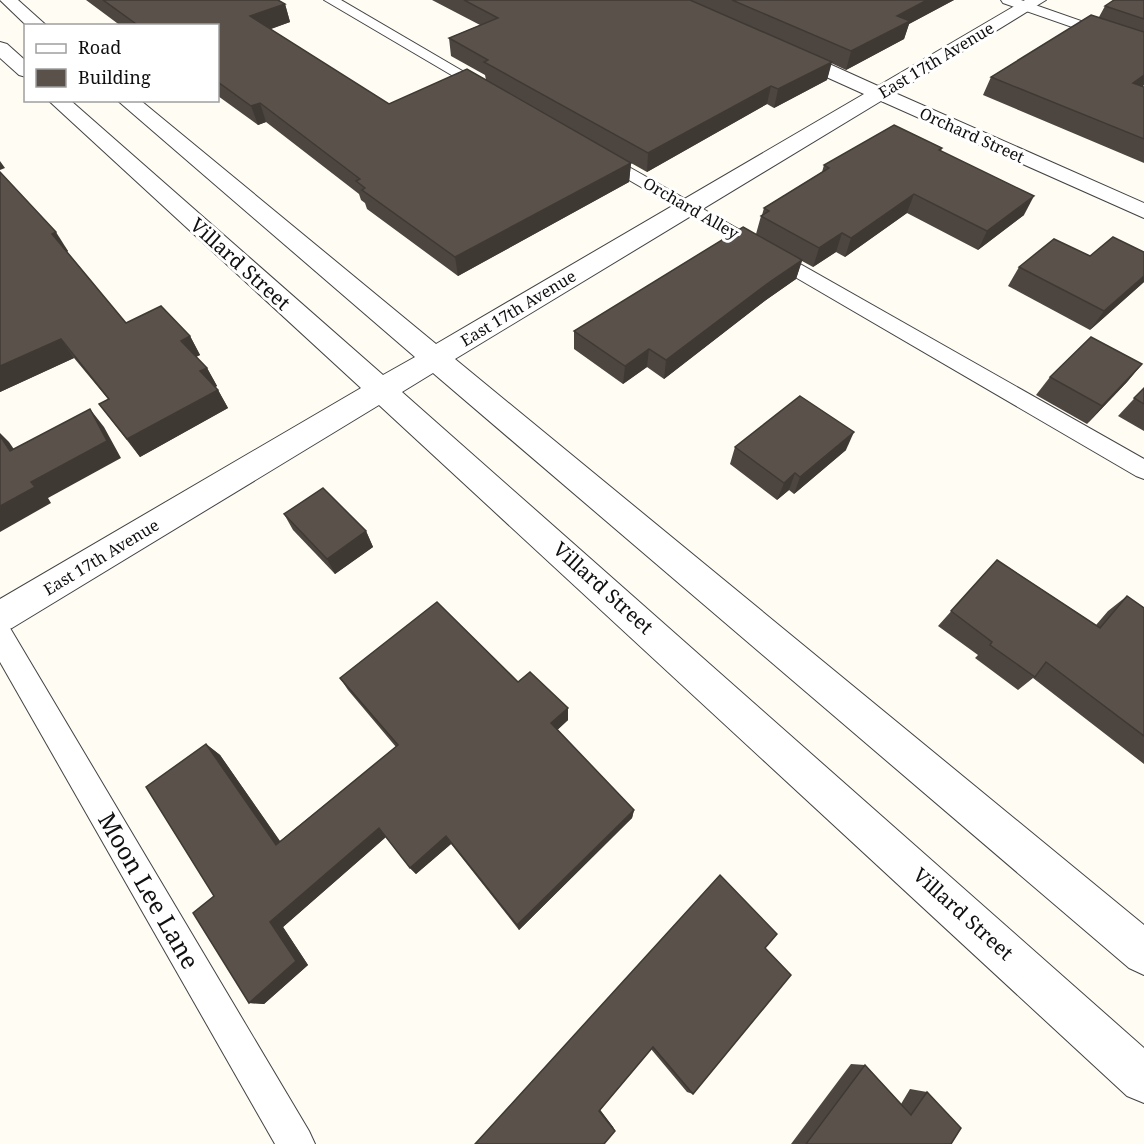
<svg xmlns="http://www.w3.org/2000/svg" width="1144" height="1144" viewBox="0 0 1144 1144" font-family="'Noto Serif',serif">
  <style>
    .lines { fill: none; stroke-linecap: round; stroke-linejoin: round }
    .service-casing { stroke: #434343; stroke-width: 2 }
    .minor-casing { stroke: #434343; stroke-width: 2 }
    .service { fill: #fff; fill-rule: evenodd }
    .minor { fill: #fff; fill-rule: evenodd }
    .wall { fill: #4d4640 }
    .shaded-wall { fill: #3f3934 }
    .building { fill: #5a514b; stroke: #3f3934; stroke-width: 1.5 }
    .labels { text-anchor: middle; stroke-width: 6; stroke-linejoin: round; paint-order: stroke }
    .far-street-label { font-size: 16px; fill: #101010; stroke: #fff }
    .street-label { font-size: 20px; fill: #101010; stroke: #fff }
    .near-street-label { font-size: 24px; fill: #101010; stroke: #fff }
  </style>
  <rect width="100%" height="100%" fill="#fffcf4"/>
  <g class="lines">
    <g class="service-casing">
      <g id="service">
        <polygon points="324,0 341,0 495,90 492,93 482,93"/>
        <polygon points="1001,0 1021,0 1144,43 1144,52 1003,3"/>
        <polygon points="599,150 1144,459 1144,479 1136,476 593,159 591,155"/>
        <polygon points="0,625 10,628 309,1131 315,1144 275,1144 0,662"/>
      </g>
    </g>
    <g class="minor-casing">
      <g id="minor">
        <polygon points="0,0 18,0 47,26 27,26"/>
        <polygon points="1025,0 1046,0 895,93 1144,203 1144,218 881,101 455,359 1144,925 1144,975 1129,968 433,373 402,392 1144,1048 1144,1103 1127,1096 379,405 12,628 0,632 0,599 361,388 48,100 70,100 383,375 415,357 117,100 140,100 436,344 864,94 782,57 780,53 782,49 796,49 878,86"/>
        <polygon points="0,42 7,44 26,61 26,77 19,75 0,58"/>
      </g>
    </g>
    <use href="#service" class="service"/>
    <use href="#minor" class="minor"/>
  </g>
  <g class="wall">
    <polygon points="86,0 278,0 285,4 290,22 270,29 389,104 486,80 485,75 451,56 449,38 480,25 432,0 954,0 909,24 904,39 846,70 831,63 827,80 774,108 767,104 647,172 631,163 629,182 458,276 367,209 365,203 361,200 359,194 266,122 258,125 218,96 218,26 121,26"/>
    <polygon points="1144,0 1144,85 1142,87 1144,87 1144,163 983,95 991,77 1099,17 1105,6"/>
    <polygon points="942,148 941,151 1024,215 978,250 907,213 845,257 836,252 813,267 802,261 796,279 766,300 664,379 647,367 623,384 574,349 574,331 756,234 761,216 762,215 764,208 822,172 824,165"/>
    <polygon points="0,172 68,251 67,252 126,323 190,336 200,355 196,357 207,368 217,386 215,387 218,390 228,408 140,457 99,404 108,399 74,358 0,392"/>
    <polygon points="1019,267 1144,282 1090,330 1008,286"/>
    <polygon points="1142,364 1127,382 1087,424 1036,395 1050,377"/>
    <polygon points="1144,388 1144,431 1118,416"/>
    <polygon points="735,447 846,450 794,494 789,490 777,500 730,464"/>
    <polygon points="284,514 366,531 373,547 335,574 293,530"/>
    <polygon points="997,560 1096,625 1108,611 1127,596 1144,608 1144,764 1033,678 1018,690 975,658 978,655 938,626"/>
    <polygon points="340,678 518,682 568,708 568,720 557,730 634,810 632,818 519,930 451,844 416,874 410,868 386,837 283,927 308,965 264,1004 249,1003 214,896 206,744 220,755 280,841 396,747 348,690"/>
    <polygon points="765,948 693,1094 687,1092 651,1049 600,1110 613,1127 615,1131 475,1144"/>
    <polygon points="851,1064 865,1065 901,1104 910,1089 927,1092 951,1144 791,1144"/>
  </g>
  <g class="shaded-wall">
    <polygon points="927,0 954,0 909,24 904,39 846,70 851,51 897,16"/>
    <polygon points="285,4 290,22 255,35 250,16"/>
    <polygon points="832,62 827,80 774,108 778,89"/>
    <polygon points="1144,75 1144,85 1122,102 1133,83"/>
    <polygon points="771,86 767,104 647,172 648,153"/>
    <polygon points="260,103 266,122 258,125 251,106"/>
    <polygon points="0,161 5,168 0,170"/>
    <polygon points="631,163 629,182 458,276 455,257"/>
    <polygon points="914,194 907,213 845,257 851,238"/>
    <polygon points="1034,196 1024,215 978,250 987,231"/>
    <polygon points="56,232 68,251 64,253 52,234"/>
    <polygon points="842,233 836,252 813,267 819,248"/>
    <polygon points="802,260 796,279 766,300 664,379 666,360 771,281"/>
    <polygon points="1144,276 1144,282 1090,330 1104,311"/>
    <polygon points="190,336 200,355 191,359 181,341"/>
    <polygon points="61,339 74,358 0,392 0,366"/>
    <polygon points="649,349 647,367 623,384 625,366"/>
    <polygon points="1142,364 1127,382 1087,424 1102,406"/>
    <polygon points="207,368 217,386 211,390 200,371"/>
    <polygon points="218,390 228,408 140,457 127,439"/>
    <polygon points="90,409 104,427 121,458 48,498 51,503 0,532 0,506 31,482"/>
    <polygon points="854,432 846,450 794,494 800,477"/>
    <polygon points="0,433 9,442 27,468 10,451 0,436"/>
    <polygon points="795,473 789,490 777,500 784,483"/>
    <polygon points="366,531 373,547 335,574 327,559"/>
    <polygon points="568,708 568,720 552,735 551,723"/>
    <polygon points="206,744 220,755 288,853 276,845"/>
    <polygon points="634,810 632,818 519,930 517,925"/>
    <polygon points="379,828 387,836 283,927 308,965 264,1004 249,1003 270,922"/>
    <polygon points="446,836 451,844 416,874 410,868"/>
    <polygon points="598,1107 613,1127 615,1131 599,1111"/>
  </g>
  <g class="building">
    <polygon points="103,0 278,0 285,4 250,16 389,104 467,69 631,163 455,257 362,190 365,188 356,181 360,179 260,103 251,106 218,82 218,26 139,26"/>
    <polygon points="464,0 690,0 832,62 778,89 771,86 648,153 484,62 488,60 449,38 498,18"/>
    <polygon points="732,0 927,0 897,16 910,21 851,51"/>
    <polygon points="1114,0 1144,0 1144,19 1105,6"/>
    <polygon points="1091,15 1144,32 1144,75 1133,83 1144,87 1144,139 991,77"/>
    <polygon points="894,125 942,148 939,150 1034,196 987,231 914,194 851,238 842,233 819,248 761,216 769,211 764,208 829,168 824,165"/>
    <polygon points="0,172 56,232 52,234 126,323 161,306 190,336 181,341 207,368 200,371 218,390 127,439 99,404 109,399 61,339 0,366"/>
    <polygon points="743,227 802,260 771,281 666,360 649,349 625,366 574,331"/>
    <polygon points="1113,237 1144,252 1144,276 1104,311 1019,267 1054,239 1090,256"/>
    <polygon points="1091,337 1142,364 1102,406 1050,377"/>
    <polygon points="1144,388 1144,404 1134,398"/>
    <polygon points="800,396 854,432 800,477 795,473 784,483 735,447"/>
    <polygon points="90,409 107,441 31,482 35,487 0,506 0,436 10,451"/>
    <polygon points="323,488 366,531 327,559 284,514"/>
    <polygon points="997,560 1100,628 1127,596 1144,608 1144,736 1046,662 1035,677 990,645 992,642 951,611"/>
    <polygon points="437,602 518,682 530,672 568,708 551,723 634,810 517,925 446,836 410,868 379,828 270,922 296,961 249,1003 193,913 214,896 146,787 206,744 276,845 398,745 340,678"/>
    <polygon points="720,875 777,934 765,948 791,975 693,1094 653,1047 599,1111 615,1131 604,1144 475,1144"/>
    <polygon points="865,1065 911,1115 927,1092 961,1128 951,1144 806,1144"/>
  </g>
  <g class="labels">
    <g class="far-street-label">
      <text transform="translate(936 60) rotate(-31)" y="6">East 17th Avenue</text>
      <text transform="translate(972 135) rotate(24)" y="6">Orchard Street</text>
      <text transform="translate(691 208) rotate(30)" y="6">Orchard Alley</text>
      <text transform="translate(518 308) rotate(-31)" y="6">East 17th Avenue</text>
      <text transform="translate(101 557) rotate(-31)" y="6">East 17th Avenue</text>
    </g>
    <g class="street-label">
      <text transform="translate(240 264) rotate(42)" y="7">Villard Street</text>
      <text transform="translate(603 588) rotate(42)" y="7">Villard Street</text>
      <text transform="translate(963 914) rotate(42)" y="7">Villard Street</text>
    </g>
    <g class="near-street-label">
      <text transform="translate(148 891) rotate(60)" y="8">Moon Lee Lane</text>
    </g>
  </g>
  <rect x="24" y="24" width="195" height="78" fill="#ffffff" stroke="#9f9f9f" stroke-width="1.5"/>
  <rect x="36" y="44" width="30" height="9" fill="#ffffff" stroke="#9f9f9f" stroke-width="1.5"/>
  <text x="78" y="54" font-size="18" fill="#101010">Road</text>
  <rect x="36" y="69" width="30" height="18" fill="#5a514b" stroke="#9f9f9f" stroke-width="1.5"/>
  <text x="78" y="84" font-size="18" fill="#101010">Building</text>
</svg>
